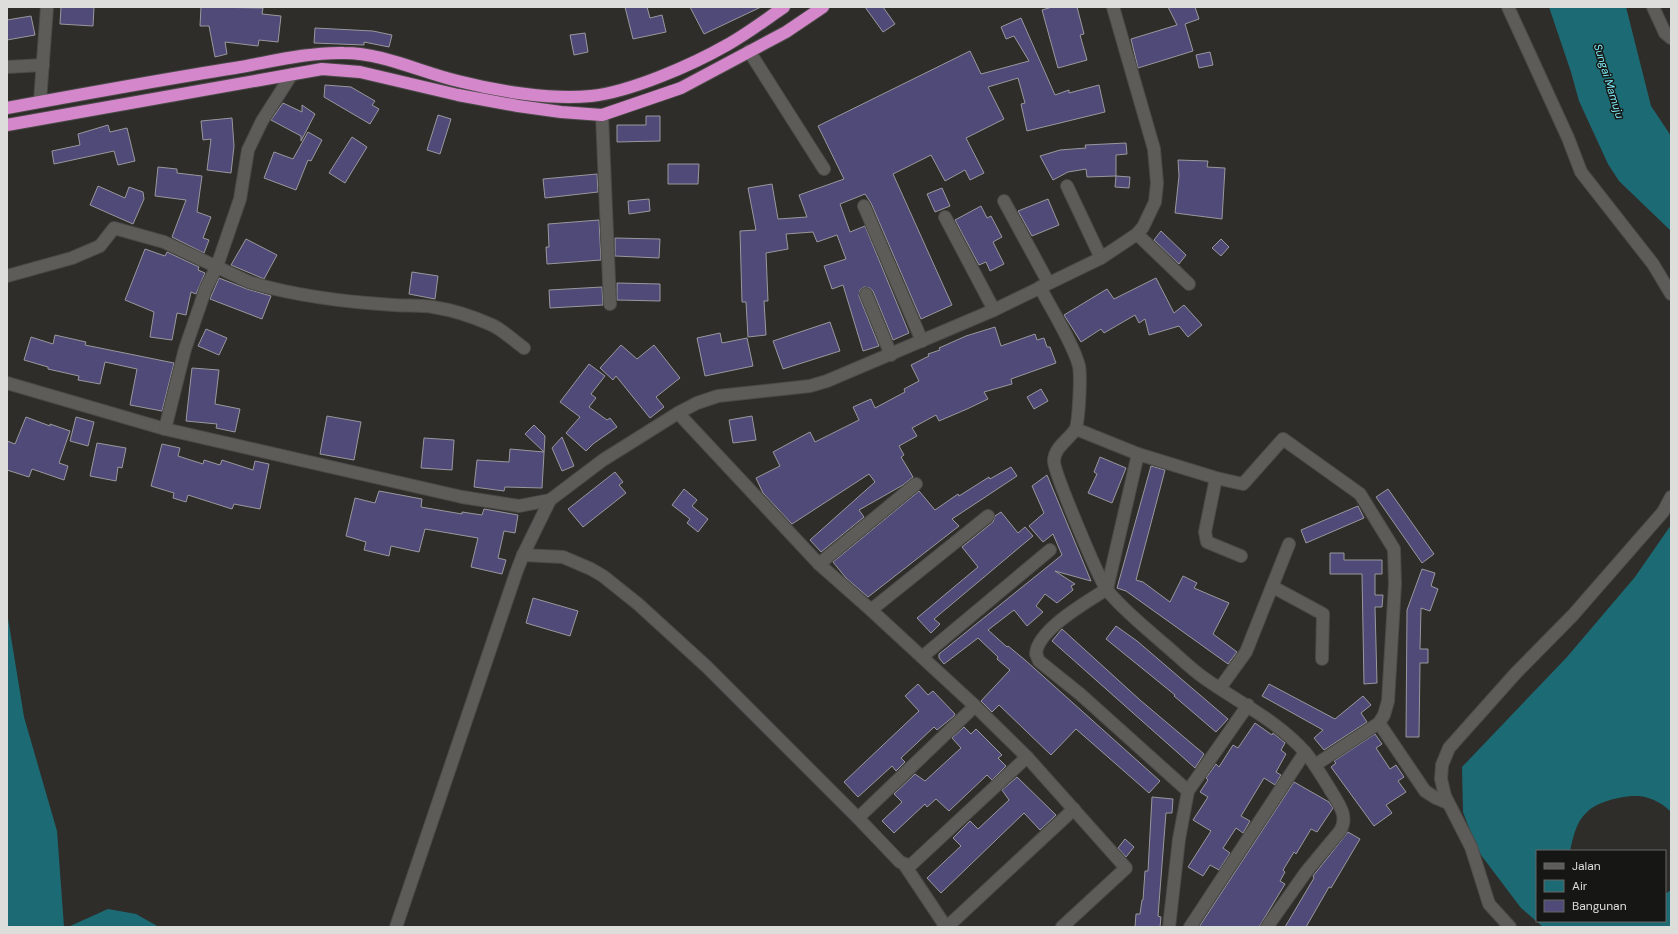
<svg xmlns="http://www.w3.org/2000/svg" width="1678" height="934" viewBox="0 0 1678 934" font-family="'DM Sans',sans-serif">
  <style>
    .water { fill: #1c6b74 }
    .building { fill: #4f4a78; stroke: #99989c }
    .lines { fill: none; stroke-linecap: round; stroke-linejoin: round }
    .street-casing { stroke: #4a4a47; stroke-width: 14 }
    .highway-casing { stroke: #4a4a47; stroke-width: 14 }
    .street { stroke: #5e5c59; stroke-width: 12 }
    .highway { stroke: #d587cc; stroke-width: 12 }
    .labels { text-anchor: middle; stroke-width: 3; stroke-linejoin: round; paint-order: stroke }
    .water-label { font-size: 11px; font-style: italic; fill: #80effd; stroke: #161614 }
  </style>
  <rect width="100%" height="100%" fill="#2f2d2a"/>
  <g class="water">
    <polygon points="1549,7 1626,7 1651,106 1671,136 1671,231 1619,181 1608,164 1579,101 1571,72"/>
    <path d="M1671,525V812C1663,804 1656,800 1645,797C1630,793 1597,801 1587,812C1576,822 1573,837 1570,851H1537V921H1665V894L1671,890V927H1543L1521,908L1478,851L1463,812L1462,767L1567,657L1635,577Z"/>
    <polygon points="7,612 24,717 57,831 64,927 7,927"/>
    <polygon points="108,909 136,914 159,927 68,927"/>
  </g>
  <g class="building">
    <polygon points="61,7 94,7 93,26 60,24"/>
    <polygon points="201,7 263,8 262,14 281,16 278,42 259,40 258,46 225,42 227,54 215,57 209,26 200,26"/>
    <polygon points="625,7 647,7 650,18 662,15 666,32 633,39"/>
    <polygon points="690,7 761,7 704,34"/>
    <polygon points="865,7 883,7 895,24 883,32"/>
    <polygon points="1052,7 1077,7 1084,34 1080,35 1087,60 1058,68 1042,10"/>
    <polygon points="1168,7 1195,7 1199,19 1185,24 1193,51 1138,68 1131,39 1177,25"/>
    <polygon points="31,16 35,35 7,40 7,20"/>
    <polygon points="1021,18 1055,95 1069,90 1069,93 1099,85 1105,112 1027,131 1021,104 1025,103 1018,78 988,87 1004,119 966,138 984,173 970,180 965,170 945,181 931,155 893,174 952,305 921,319 871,203 865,194 840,204 850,232 865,226 909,333 893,340 873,291 870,288 864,287 860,290 859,296 879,346 863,351 843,285 832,289 824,266 846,259 837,235 817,242 813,232 786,234 788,249 766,253 768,301 764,301 766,335 748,337 746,302 742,302 740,231 756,230 748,188 772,184 778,219 807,217 799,195 844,179 818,126 970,51 981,74 1029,61 1014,36 1006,39 1001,27"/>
    <polygon points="315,28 373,31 392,35 389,47 364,42 364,45 314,43"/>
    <polygon points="585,33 588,52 574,55 570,35"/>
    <polygon points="1210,52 1213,65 1199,68 1196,55"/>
    <polygon points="325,85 351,87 375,101 372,105 379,109 370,124 324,97"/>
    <polygon points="283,103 302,112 302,105 315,114 301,141 301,136 271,120"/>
    <polygon points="438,115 451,119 440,154 427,150"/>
    <polygon points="646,116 660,116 660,141 617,142 617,125 646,125"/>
    <polygon points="232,118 234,146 231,173 207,170 211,139 203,140 201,121"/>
    <polygon points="108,125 110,132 127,128 135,161 118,165 114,151 54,164 52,151 80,145 78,134"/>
    <polygon points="308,132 322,140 311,161 308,160 296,190 264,178 274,152 293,159"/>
    <polygon points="352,137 367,147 345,183 329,173"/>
    <polygon points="1126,143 1127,154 1116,155 1116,176 1130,177 1129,188 1115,187 1116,176 1087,177 1086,169 1068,172 1053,180 1040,156 1060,150 1086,148 1085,145"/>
    <polygon points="1178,160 1208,161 1207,167 1225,168 1222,219 1175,213 1179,176"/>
    <polygon points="668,164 699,164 698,184 668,184"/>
    <polygon points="158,167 177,169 177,173 202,176 197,212 211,217 203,238 209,240 204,253 172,237 186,200 155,196"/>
    <polygon points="597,174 598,192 545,198 543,179"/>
    <polygon points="98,186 125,198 129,187 143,192 144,199 133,224 90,205"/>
    <polygon points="942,188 950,206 935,212 927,194"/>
    <polygon points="649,199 650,211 629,214 628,201"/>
    <polygon points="1048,199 1059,225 1032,236 1018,211"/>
    <polygon points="981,206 987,218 991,216 1002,237 993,242 1004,264 990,271 986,262 979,265 955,220"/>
    <polygon points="599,220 601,260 547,264 546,247 549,247 548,224"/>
    <polygon points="1161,231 1186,255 1179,264 1154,240"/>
    <polygon points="615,238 660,239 659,258 615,256"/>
    <polygon points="246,239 277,255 264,279 231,265"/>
    <polygon points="1221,239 1229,247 1221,256 1212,248"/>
    <polygon points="145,249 165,256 167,252 199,267 198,270 205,273 196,294 191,292 186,315 177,313 172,340 150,337 154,312 125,300"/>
    <polygon points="412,272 438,276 435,299 409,294"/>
    <polygon points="219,278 247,289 271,296 262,319 210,299"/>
    <polygon points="1156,278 1174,313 1184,305 1202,325 1188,337 1179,326 1149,335 1145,319 1139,323 1135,315 1104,333 1101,329 1081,342 1064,315 1107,289 1114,299"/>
    <polygon points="617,283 660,284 660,301 617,300"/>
    <polygon points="602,287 603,305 550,308 549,290"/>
    <polygon points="830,322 840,351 783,369 773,341"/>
    <polygon points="995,327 1001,346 1035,334 1037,340 1044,338 1047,347 1050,347 1056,363 1011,379 1012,384 984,392 988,399 967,409 939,421 936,415 912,428 917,436 899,446 904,455 901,457 913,477 903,485 859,510 864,517 821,552 810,540 875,482 869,474 792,524 763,493 756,478 780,466 773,452 810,432 815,442 859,420 853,407 871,399 875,408 905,392 904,389 919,381 911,365 929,356 928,354 940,350 939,348 966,336"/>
    <polygon points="206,329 227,338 219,355 198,346"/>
    <polygon points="720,333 722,343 747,338 753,366 705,376 697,338"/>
    <polygon points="55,335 86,342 85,345 174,363 162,411 130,405 137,369 105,362 100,384 78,380 79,376 48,369 48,367 24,360 31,337 53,344"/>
    <polygon points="621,345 637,359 654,345 680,378 656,397 664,407 650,418 616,376 613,380 600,368"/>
    <polygon points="589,364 605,376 591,394 596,398 589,407 607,420 610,418 617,427 593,444 586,451 566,433 580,417 560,402"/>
    <polygon points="192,368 219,370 215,404 240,409 235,432 216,428 217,424 186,421"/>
    <polygon points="1041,389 1048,401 1034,409 1027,397"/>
    <polygon points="327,416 361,422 354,460 320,454"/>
    <polygon points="752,416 756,440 733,443 729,420"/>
    <polygon points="26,417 50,426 50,424 70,431 59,463 68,466 64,480 32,469 29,477 7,470 7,441 15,444"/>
    <polygon points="76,417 94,422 88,446 70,441"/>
    <polygon points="534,425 545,436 542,488 505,487 504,491 474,487 477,460 509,462 510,449 544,452 525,434"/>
    <polygon points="562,437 574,466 562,471 552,448"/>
    <polygon points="424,438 454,440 452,470 421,468"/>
    <polygon points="97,443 126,448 122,468 118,467 116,481 90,476"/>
    <polygon points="162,444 180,448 178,456 203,464 204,460 220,465 222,460 253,470 255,461 269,464 260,509 234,504 232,509 188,495 186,502 173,498 174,493 151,486"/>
    <polygon points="1100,457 1126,468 1112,503 1088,493 1097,474 1094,472"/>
    <polygon points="1151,466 1165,470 1136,580 1143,582 1170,602 1183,576 1197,583 1194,588 1229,603 1213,634 1237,652 1228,664 1126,591 1117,588"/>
    <polygon points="1011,467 1017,476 952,519 959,526 868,597 846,578 833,562 919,491 935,510 958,494 959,496 989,477 990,479"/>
    <polygon points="615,472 623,482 619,485 626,493 583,527 568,509"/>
    <polygon points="1047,475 1091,581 1055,571 1075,584 1071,586 1073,590 1057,603 1045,594 1036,606 1043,612 1027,626 1014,610 988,630 1007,647 1008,646 1025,660 1160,781 1149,793 1076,729 1051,755 999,705 992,712 981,701 1010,670 997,659 998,657 978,638 944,664 939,658 939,654 1062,555 1053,534 1043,542 1029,526 1044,513 1032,486"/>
    <polygon points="684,489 697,500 692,506 708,519 698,532 687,523 690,519 672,505"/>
    <polygon points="1388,489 1434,554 1422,563 1376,497"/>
    <polygon points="379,491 422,499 421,507 462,514 462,512 482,515 484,509 518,515 515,533 504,531 498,558 506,560 502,574 471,567 478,538 425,529 419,552 391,546 389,556 364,550 366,542 346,536 355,498 375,503"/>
    <polygon points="1358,506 1364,518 1306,543 1301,530"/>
    <polygon points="1001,512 1018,533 1025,527 1033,536 934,619 940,624 931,633 917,618 978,567 962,547 993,522 995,516"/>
    <polygon points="1330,553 1344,553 1344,560 1382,560 1382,574 1375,574 1375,595 1383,595 1382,607 1375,607 1377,683 1364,684 1362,574 1330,574"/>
    <polygon points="1422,569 1435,573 1431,586 1438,589 1430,611 1421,608 1420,649 1428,649 1428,663 1420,663 1419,737 1406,737 1407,610"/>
    <polygon points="533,598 578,611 570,636 526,623"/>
    <polygon points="1116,626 1137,641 1228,719 1216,732 1174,696 1175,695 1106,639"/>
    <polygon points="1062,629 1140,700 1204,754 1195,768 1052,641"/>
    <polygon points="918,684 928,695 933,691 955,714 954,716 937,730 934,727 901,758 905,762 896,771 892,766 858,797 844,782 919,711 905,696"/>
    <polygon points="1269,684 1335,719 1363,696 1371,705 1361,713 1367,722 1324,750 1314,738 1323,730 1262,696"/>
    <polygon points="1255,723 1272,735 1273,733 1285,743 1281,750 1286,754 1276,772 1281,775 1275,785 1264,778 1241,816 1250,821 1243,833 1236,828 1223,848 1230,853 1219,870 1210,865 1203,876 1188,867 1211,831 1193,820 1208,797 1200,792 1208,780 1206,778 1216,764 1219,767 1233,745 1238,748"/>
    <polygon points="964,727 971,734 976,729 1002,755 998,758 1006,766 992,780 987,775 949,811 936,799 927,807 925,804 894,833 882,821 902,802 894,794 915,774 925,781 961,748 952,738"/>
    <polygon points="1375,734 1382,744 1376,748 1390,769 1396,765 1404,777 1398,781 1406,792 1386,805 1392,813 1374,826 1331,767 1336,763 1334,761"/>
    <polygon points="1017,777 1056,815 1040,830 1024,813 941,893 927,878 961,846 953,838 970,821 978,829 1009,800 1002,790"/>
    <polygon points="1294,782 1329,802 1333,808 1317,832 1311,829 1296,854 1294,852 1283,870 1285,872 1280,881 1285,884 1259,927 1199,927"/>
    <polygon points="1152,797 1173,799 1172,813 1166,813 1158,916 1161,917 1160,927 1135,927 1136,914 1140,914 1142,900 1143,900 1145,871 1148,871"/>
    <polygon points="1348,832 1360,839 1331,888 1329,887 1306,927 1285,927 1314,878 1313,876"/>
    <polygon points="1125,839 1134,847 1126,857 1118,848"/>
  </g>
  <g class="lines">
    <g class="street-casing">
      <g id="street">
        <polyline points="1508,7 1568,138 1581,172 1653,264 1671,294"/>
        <polyline points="1653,7 1665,33 1671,38"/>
        <polyline points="749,51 824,169"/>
        <polyline points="7,67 43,65"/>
        <polyline points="40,101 47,7"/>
        <polyline points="602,115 610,304"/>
        <polyline points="1067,186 1101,258"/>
        <polyline points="1004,201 1048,282"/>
        <polyline points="864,206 922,341"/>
        <polyline points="945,217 994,310"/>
        <polyline points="1137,234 1189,284"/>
        <path d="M7,276L72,258L100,246L114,228L164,242L249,282C295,296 345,302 394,305C407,306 420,305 433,307C453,310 474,317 492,325C503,330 514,341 524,348"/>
        <path d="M1040,287C1051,309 1073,343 1079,366C1081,376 1079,423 1075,430C1068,440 1054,448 1054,461C1054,473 1099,579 1107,590C1123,610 1145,627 1164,644C1176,654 1188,666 1200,675C1235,701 1276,719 1305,752C1315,764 1323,778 1331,791C1339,804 1349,817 1340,831L1306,872L1267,927"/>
        <polyline points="866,294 891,355"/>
        <polyline points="7,383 165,429 462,497 519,506 550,500 603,460 678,413 697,403 718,396 810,386 827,381 994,310 1101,258 1137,234 1143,227 1155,202 1157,183 1154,149 1113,7"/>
        <polyline points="678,413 819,564 871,610 988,516"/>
        <polyline points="165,429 185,349 206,288 217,266 240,199 248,150 262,121 292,74"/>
        <polyline points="1076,429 1138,454 1216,478 1205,532 1207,542 1241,556"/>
        <path d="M1138,454L1107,589C1088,601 1037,630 1036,654L1039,661L1080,694L1188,791L1179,839L1169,927"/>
        <polyline points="1216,478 1243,484 1283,439 1360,494 1394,549 1395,584 1388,701 1384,715 1379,723 1315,765"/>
        <polyline points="523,555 563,557 591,569 603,576 638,604 707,667 858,818 975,706"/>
        <polyline points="819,564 916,484"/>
        <polyline points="1273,587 1323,614 1322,659"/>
        <polyline points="871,610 975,706 1027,757 1126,868 1062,927"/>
        <polyline points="922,657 1050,550"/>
        <polyline points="1220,688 1246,652 1289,544"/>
        <polyline points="1379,723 1425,791 1436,798 1448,803"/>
        <polyline points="1188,791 1248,705"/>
        <polyline points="858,818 900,862 908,865 912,864 1027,757"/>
        <polyline points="904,864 946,927"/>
        <polyline points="396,927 516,573 523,555 550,500"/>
        <polyline points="947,927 1074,809"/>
        <polyline points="1190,927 1305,752"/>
        <polyline points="1510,927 1489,904 1471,847 1445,796 1441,779 1442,765 1449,748 1515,674 1573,615 1663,512 1671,497"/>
      </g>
    </g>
    <g class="highway-casing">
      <g id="highway">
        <path d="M7,108C83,94 159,80 235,68C270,62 308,52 344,53C383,53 420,72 458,81C497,91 550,100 591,96C630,92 692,65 727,45C747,34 765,20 784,7"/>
        <polyline points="7,125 322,69 360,72 458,95 518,106 561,112 602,115 681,88 786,32 823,7"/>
      </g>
    </g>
    <use href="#street" class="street"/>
    <use href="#highway" class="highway"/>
  </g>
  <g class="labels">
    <g class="water-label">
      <text transform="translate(1609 81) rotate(73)" y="4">Sungai Mamuju</text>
    </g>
  </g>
  <rect width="1678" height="934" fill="none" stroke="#dddddb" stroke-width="16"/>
  <rect x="1536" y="850" width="130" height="72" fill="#161614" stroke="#666664"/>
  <rect x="1544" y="863" width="20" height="6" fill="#5e5c59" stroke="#666664"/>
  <text x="1572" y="870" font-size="12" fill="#dddddb">Jalan</text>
  <rect x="1544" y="880" width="20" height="12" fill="#1c6b74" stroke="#666664"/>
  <text x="1572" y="890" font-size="12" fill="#dddddb">Air</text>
  <rect x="1544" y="900" width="20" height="12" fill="#4f4a78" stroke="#666664"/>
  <text x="1572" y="910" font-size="12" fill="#dddddb">Bangunan</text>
</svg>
